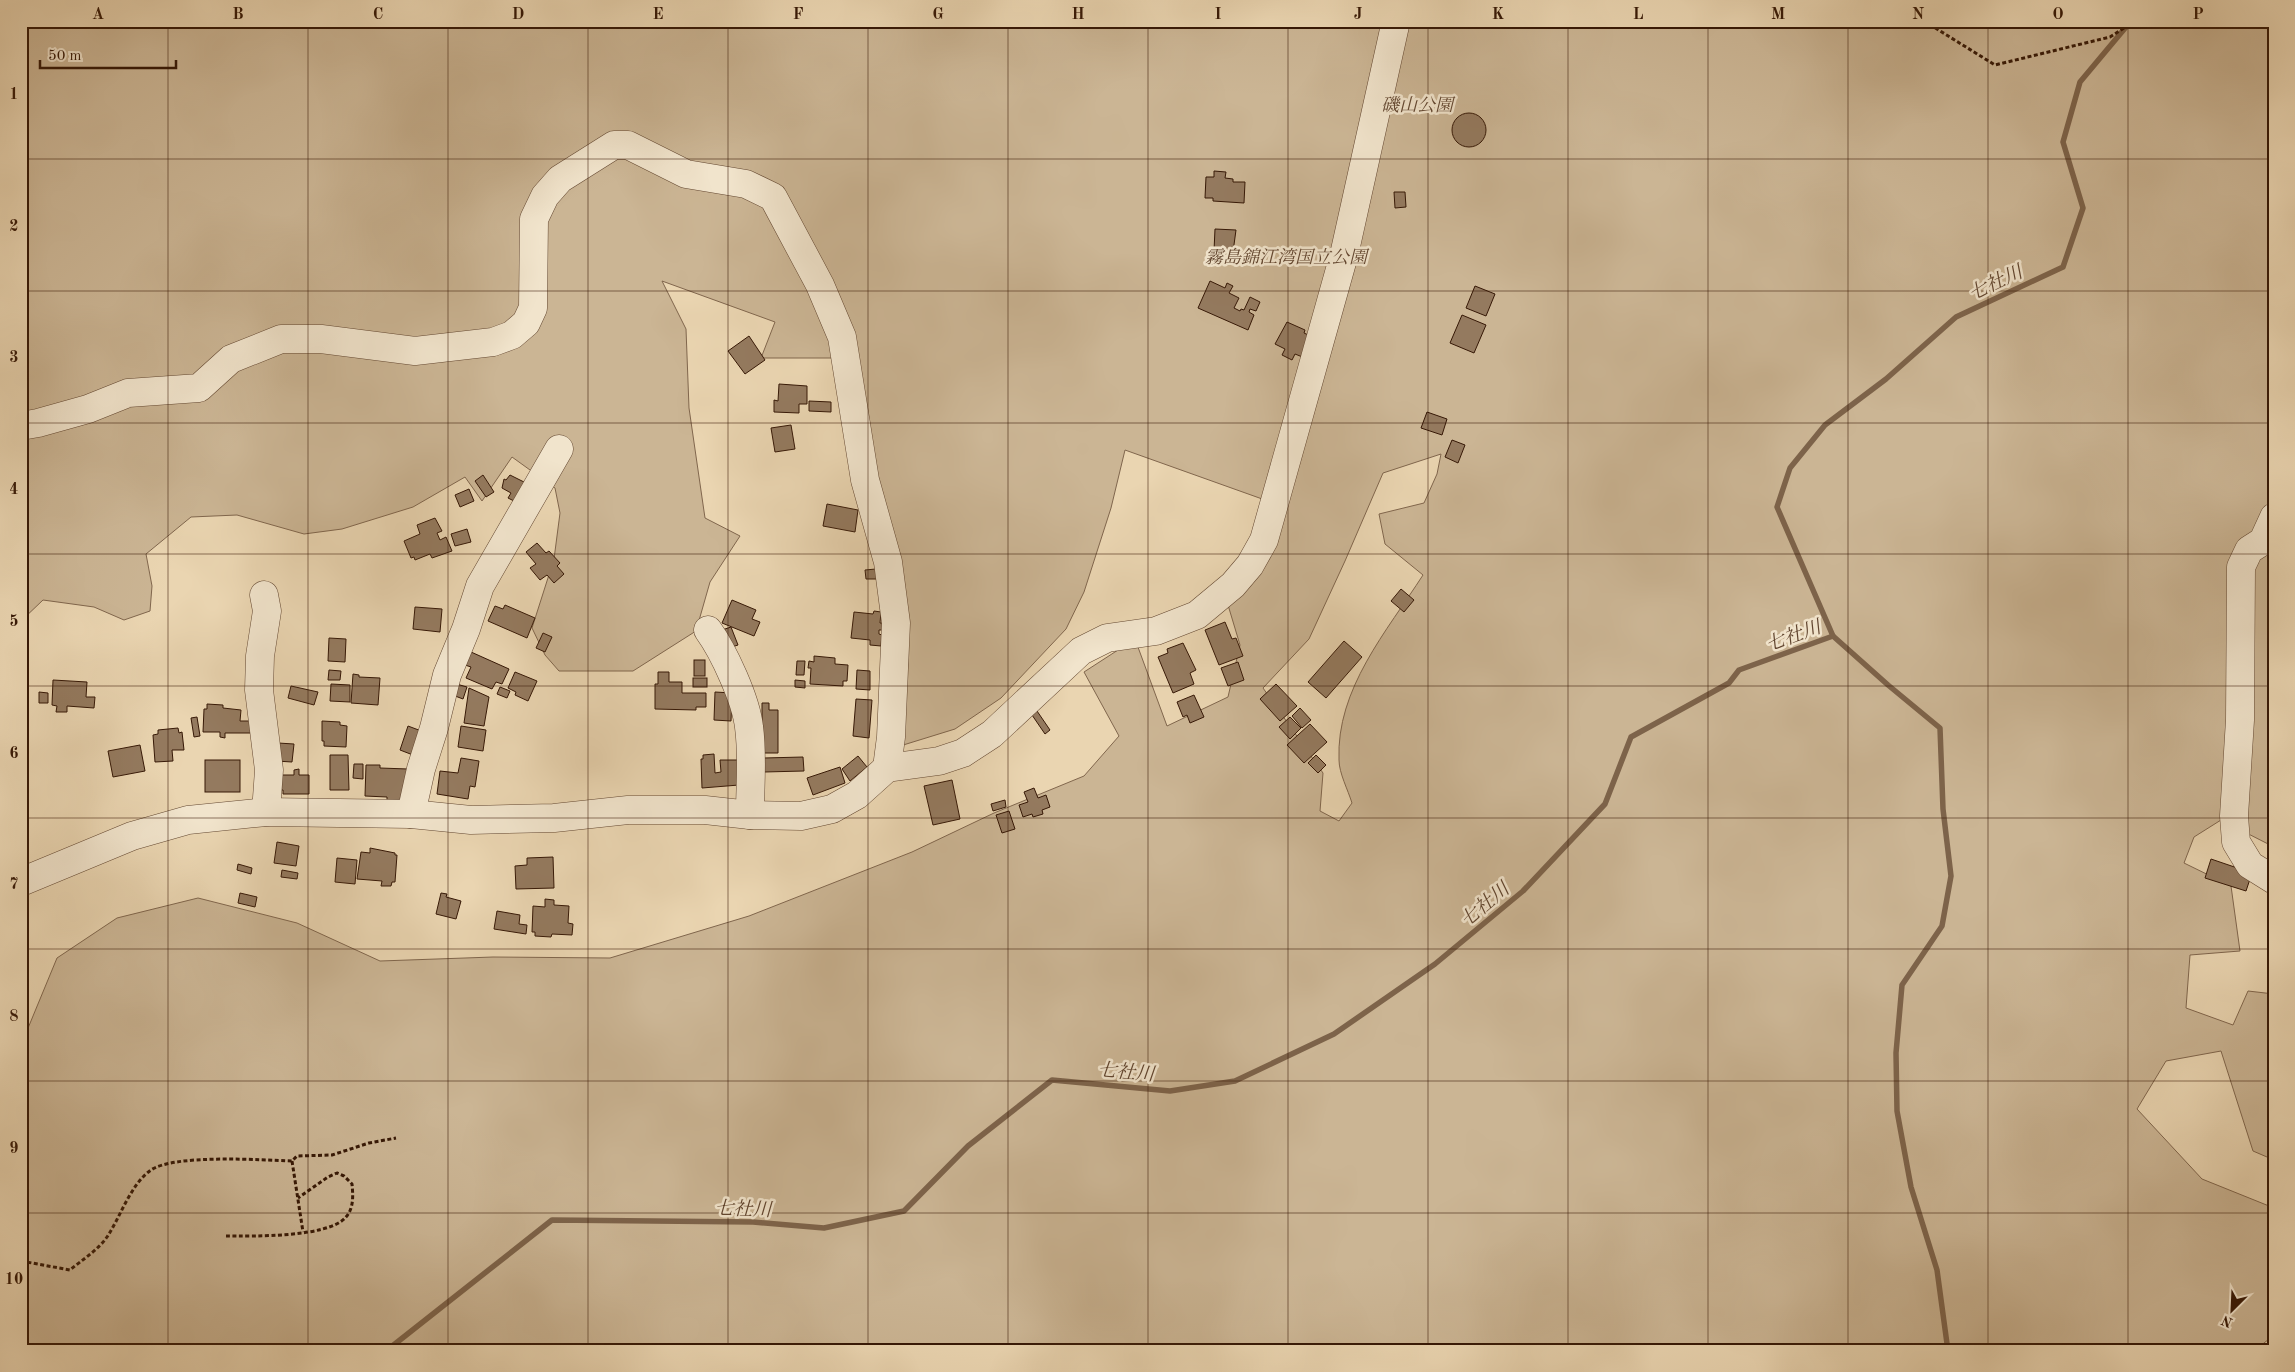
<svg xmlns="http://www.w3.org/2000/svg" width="2295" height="1372" viewBox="0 0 2295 1372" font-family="'Old Standard TT','Noto Serif JP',serif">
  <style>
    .green { fill: #cbb594; stroke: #80664d; fill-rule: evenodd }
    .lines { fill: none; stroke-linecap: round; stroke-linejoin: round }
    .stream { stroke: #7d634a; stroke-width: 5.5 }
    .building { fill: #947a5f; stroke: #361806 }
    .minor-casing { stroke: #634731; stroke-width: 29 }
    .path { stroke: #361806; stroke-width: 3; stroke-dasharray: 4 2.5; stroke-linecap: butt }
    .minor { stroke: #f1e4cc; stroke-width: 28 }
    .grid { fill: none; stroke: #361806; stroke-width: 1; stroke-opacity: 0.55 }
    .labels { text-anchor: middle; stroke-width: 5; stroke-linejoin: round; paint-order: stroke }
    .park-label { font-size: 18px; font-style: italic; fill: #634731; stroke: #f1e4cc }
    .water-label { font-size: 19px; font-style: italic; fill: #60442e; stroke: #f1e4cc }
    .neatline { fill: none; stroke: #361806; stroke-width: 2 }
    .grid-label { font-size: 16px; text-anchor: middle; font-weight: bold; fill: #361806 }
  </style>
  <rect width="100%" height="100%" fill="#ead5b1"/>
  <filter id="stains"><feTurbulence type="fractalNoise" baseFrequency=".004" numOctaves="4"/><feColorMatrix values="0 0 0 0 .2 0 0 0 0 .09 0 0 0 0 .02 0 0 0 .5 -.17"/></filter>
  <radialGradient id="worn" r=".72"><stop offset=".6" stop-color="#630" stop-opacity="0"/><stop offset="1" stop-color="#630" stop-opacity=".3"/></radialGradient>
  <path class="green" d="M21,21H2274V847L2221,820L2194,837L2184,863L2231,886L2240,951L2190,955L2186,1008L2233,1025L2248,991L2274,994V1160L2253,1151L2221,1051L2166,1061L2137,1109L2202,1179L2274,1208V1335L2254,1351H21V1055L26,1033L57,958L117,918L198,898L297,923L380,961L493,957L610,958L749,916L912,852L994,813L1084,776L1119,736L1084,672L1135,639L1167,726L1228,697L1240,645L1225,595L1279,505L1125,450L1111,508L1084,592L1066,629L1001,698L955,729L900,746L908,664L903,596L841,358H761L775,322L662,281L686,329L689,408L705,518L740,536L710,582L696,631L633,671H559L545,655L532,628L554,559L560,513L555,488L512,457L482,501L465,477L413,507L342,529L304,534L237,515L191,517L146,554L152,586L150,611L124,620L94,607L43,600L21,621ZM1441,454L1437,474L1424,503L1379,514L1385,544L1423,575C1387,631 1336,689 1339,760C1339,773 1348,790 1352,803L1339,821L1320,811L1323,773L1263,688L1309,639L1345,561L1383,473Z"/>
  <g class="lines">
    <g class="stream">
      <polyline points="1833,636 1888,685 1940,728 1943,809 1951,876 1942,926 1902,985 1896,1053 1897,1111 1911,1187 1937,1270 1948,1351"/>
      <polyline points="386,1351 552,1220 753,1222 824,1228 904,1211 968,1146 1052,1080 1170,1091 1235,1081 1334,1034 1435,964 1523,891 1605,804 1631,737 1729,683 1739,670 1833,636 1777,507 1790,468 1825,425 1886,379 1956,317 2063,267 2083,208 2063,142 2080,82 2131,21"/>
    </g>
  </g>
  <g class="building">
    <circle cx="1469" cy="130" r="17"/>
    <polygon points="1214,171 1226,172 1225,178 1233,179 1233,182 1245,182 1244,203 1213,201 1213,198 1205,198 1206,177 1214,177"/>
    <polygon points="1394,192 1405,192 1406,207 1395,208"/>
    <polygon points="1215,229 1236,230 1233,252 1228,251 1228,259 1220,258 1220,253 1216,253 1214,251"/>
    <polygon points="1210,281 1225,288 1227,283 1233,286 1229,293 1239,298 1234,308 1240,311 1241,309 1244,310 1250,297 1260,302 1256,311 1250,309 1249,312 1254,315 1248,330 1198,308"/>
    <polygon points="1475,286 1495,294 1486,316 1466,308"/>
    <polygon points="1462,315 1486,325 1474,353 1450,343"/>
    <polygon points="1287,322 1305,330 1304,333 1317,339 1310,360 1295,354 1292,360 1282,355 1285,349 1275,344"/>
    <polygon points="749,336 765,360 745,374 728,351"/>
    <polygon points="779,384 807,386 807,404 799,404 799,413 774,412 774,400 778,401"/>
    <polygon points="809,401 831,402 831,412 809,411"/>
    <polygon points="1427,412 1447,419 1442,435 1421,428"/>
    <polygon points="791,425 795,449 775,452 771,428"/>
    <polygon points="1452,440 1465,445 1458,463 1445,457"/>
    <polygon points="483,475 494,492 486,497 475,481"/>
    <polygon points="510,475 528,484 514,501 508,498 511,493 502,488 504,479 506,480"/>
    <polygon points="469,489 474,501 460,507 455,495"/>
    <polygon points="827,504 858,510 855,532 823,526"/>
    <polygon points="435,518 442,531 437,533 440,540 446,537 452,551 432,558 430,554 415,560 414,557 411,558 404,541 420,534 417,525"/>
    <polygon points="467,529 471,542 455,546 451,534"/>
    <polygon points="537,543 546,553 549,551 560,563 557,566 564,574 554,583 547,575 540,580 530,568 536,564 526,552"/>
    <polygon points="876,569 877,579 866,579 865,570"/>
    <polygon points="1401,589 1414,600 1404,612 1391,601"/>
    <polygon points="732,600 756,610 752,619 760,622 754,636 722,623"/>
    <polygon points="505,605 535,618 527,638 488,621 495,606 503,609"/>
    <polygon points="415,607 442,609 440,632 413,629"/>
    <polygon points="874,611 881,612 880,623 884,623 883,630 879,630 879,634 882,635 881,646 870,645 870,640 851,638 854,612 873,614"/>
    <polygon points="1225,622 1232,639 1236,638 1243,656 1219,665 1205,630"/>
    <polygon points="731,627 738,645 726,649 719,631"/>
    <polygon points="543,633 552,637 545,652 536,648"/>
    <polygon points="329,638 346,639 345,662 328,661"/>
    <polygon points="1344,641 1362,657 1326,698 1308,682"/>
    <polygon points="1183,643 1196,670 1190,673 1194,684 1173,693 1158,657 1168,653 1167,649"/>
    <polygon points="471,652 509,669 502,684 496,682 492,689 466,678 471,667 465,665"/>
    <polygon points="814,656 835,658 835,664 848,665 847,681 843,681 843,686 810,684 811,668 808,668 809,661 814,662"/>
    <rect x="694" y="660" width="11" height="16"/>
    <polygon points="797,661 805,661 804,675 796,675"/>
    <polygon points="1238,662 1244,680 1228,686 1221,668"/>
    <polygon points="329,670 341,671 340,680 328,680"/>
    <polygon points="857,670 870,671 870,690 856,689"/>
    <polygon points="515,672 537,681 528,701 515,695 516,692 508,688"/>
    <polygon points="658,672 669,672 669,682 682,682 682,693 706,693 706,707 696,707 696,710 655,709 655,684 658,684"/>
    <polygon points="353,674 359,675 359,677 380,678 378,705 351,703"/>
    <rect x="693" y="678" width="14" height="9"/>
    <polygon points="53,680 87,682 86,697 95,697 94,708 67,706 67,712 56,712 57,706 52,705"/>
    <polygon points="795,680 805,681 805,688 795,687"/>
    <polygon points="453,683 467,687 463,699 450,694"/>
    <polygon points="331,684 350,685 350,702 330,701"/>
    <polygon points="1276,684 1297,706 1280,721 1260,699"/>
    <polygon points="291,686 318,692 314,705 288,698"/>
    <polygon points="500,687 510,691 507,698 497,694"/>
    <polygon points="469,688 489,697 484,726 464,723"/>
    <polygon points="39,692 48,693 48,703 39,703"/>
    <polygon points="715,692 732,693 731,721 714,720"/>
    <polygon points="1194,695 1204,717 1190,723 1187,715 1183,717 1177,702"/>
    <polygon points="856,699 872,700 869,738 853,736"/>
    <polygon points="762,703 769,703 769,710 778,710 778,753 762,753"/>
    <polygon points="207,704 223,705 223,708 241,710 240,721 251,721 251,733 225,733 225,738 220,737 220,732 203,732 204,709 207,709"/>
    <polygon points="1300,708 1311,720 1302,728 1292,716"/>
    <polygon points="1037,711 1050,730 1045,734 1032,715"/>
    <polygon points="197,717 200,736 194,737 191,718"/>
    <polygon points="1290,717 1301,728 1290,739 1279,727"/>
    <polygon points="322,721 340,722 340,725 347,726 346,747 324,746 324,741 322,741"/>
    <polygon points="1310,724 1327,742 1304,763 1287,745"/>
    <polygon points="408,726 424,732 413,755 400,750"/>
    <polygon points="461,726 486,730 483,751 458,747"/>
    <polygon points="178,728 179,733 182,732 184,750 172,750 173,761 155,762 153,735 158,734 158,730"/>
    <polygon points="278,743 294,744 292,762 276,761"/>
    <polygon points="140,745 145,771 113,777 108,751"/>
    <polygon points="714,754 715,773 721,772 720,760 738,760 739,785 702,788 701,759 703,759 703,755"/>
    <polygon points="330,755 348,755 349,790 330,790"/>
    <polygon points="1316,755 1326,765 1318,773 1308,763"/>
    <polygon points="858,756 867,767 850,781 842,769"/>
    <polygon points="803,757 804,771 764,772 764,758"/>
    <polygon points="461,758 479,761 475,787 470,786 468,799 437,794 440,771 458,773"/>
    <rect x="205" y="760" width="35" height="32"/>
    <polygon points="354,764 363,764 363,779 353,778"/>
    <polygon points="366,765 380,765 380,768 408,769 407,801 387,801 387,797 365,796"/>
    <polygon points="840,767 845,783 813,795 807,778"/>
    <polygon points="299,769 299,775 309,775 309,794 283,794 283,790 276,790 276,775 294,775 294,770"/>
    <polygon points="952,780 960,819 933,825 924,786"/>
    <polygon points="1034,788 1038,798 1046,795 1050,807 1042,810 1043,814 1033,817 1032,814 1023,817 1019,805 1028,802 1024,792"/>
    <polygon points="1005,800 1006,807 993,811 991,804"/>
    <polygon points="1009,811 1015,829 1002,833 996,815"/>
    <polygon points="277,842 299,846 296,866 274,863"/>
    <polygon points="370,848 395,853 395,855 397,855 395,882 392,882 391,886 381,886 382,881 357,879 361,852 370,853"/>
    <polygon points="553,857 554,888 516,889 515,866 527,865 527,858"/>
    <polygon points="337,858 357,860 355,884 335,882"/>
    <polygon points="2211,859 2252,873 2246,891 2205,878"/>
    <polygon points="238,864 252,868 251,874 237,870"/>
    <polygon points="282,870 298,873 297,879 281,877"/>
    <polygon points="240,893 257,897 255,907 238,903"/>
    <polygon points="441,893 447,894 446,897 461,901 456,919 436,914"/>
    <polygon points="545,899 554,900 554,905 569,906 568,923 573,924 572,935 552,934 551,937 535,936 535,932 532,932 533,906 545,907"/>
    <polygon points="497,911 520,915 519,924 527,925 526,934 494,929"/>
  </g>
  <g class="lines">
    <g class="minor-casing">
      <g id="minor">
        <polyline points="21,426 38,423 88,409 128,393 199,388 231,359 281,339 321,339 415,351 493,342 512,335 526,323 533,308 534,219 545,196 560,179 614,145 628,145 686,174 746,184 773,197 820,285 842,337 865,480 888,562 896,623 891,737 887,768"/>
        <polyline points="2274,517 2263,541 2249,550 2241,567 2240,720 2234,816 2236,842 2250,865 2274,880"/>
        <polyline points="264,595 267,611 260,656 259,690 269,770 266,812"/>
        <path d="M708,630C724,652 746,700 749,727C753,756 750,786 750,815"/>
        <polyline points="411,814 421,769 434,728 447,675 466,629 480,586 559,449"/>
        <polyline points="21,882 132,836 188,820 266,812 411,814 471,820 554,818 628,810 705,810 750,815 801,816 832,809 857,795 887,768 939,761 963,753 992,734 1081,651 1107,638 1156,631 1197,615 1233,585 1250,565 1264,540 1344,255 1396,21"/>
      </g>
    </g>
    <g class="path">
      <polyline points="1924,21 1995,65 2110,37 2135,21"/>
      <polyline points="292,1161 303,1232"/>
      <path d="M226,1236C252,1236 328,1238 346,1217C354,1208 353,1195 352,1184L344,1176L337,1173L328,1177L298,1198"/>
      <path d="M21,1261L70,1270C82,1260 98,1250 107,1237C121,1216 130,1185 151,1170C174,1154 262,1160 292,1161L297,1156L332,1155L369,1143L396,1138"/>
    </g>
    <use href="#minor" class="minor"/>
  </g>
  <path class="grid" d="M168,21V1351M308,21V1351M448,21V1351M588,21V1351M728,21V1351M868,21V1351M1008,21V1351M1148,21V1351M1288,21V1351M1428,21V1351M1568,21V1351M1708,21V1351M1848,21V1351M1988,21V1351M2128,21V1351M21,159H2274M21,291H2274M21,423H2274M21,554H2274M21,686H2274M21,818H2274M21,949H2274M21,1081H2274M21,1213H2274"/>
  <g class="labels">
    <g class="park-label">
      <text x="1417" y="111">磯山公園</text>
      <text x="1286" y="263">霧島錦江湾国立公園</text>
    </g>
    <g class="water-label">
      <text transform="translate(1995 282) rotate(-25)" y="7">七社川</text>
      <text transform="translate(1793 635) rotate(-20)" y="7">七社川</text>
      <text transform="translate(1484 904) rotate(-40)" y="7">七社川</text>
      <text transform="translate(1126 1071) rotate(5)" y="7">七社川</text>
      <text transform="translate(743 1208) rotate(2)" y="7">七社川</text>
    </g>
  </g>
  <rect width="2295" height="1372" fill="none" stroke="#ead5b1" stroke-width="55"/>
  <g transform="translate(2232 1310) rotate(204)" stroke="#f1e4cc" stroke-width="4" paint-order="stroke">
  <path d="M0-4L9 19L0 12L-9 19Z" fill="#361806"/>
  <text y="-8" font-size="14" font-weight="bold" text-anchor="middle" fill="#361806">N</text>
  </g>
  <path d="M40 60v8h136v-8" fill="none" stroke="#361806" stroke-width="2.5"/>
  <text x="48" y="60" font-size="15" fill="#361806" stroke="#f1e4cc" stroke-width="4" paint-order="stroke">50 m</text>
  <rect x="28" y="28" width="2240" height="1316" class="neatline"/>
  <g class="grid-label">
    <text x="98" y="19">A</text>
    <text x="238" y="19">B</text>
    <text x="378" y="19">C</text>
    <text x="518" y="19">D</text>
    <text x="658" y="19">E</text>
    <text x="798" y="19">F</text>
    <text x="938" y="19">G</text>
    <text x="1078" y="19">H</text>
    <text x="1218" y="19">I</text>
    <text x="1358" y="19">J</text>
    <text x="1498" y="19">K</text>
    <text x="1638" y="19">L</text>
    <text x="1778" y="19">M</text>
    <text x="1918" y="19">N</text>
    <text x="2058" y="19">O</text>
    <text x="2198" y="19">P</text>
    <text x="14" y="99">1</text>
    <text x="14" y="231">2</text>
    <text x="14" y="362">3</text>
    <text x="14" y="494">4</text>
    <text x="14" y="626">5</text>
    <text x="14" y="758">6</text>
    <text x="14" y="889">7</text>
    <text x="14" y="1021">8</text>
    <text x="14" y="1153">9</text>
    <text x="14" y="1284">10</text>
  </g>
  <rect width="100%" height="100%" filter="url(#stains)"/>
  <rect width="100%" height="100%" fill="url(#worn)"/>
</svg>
